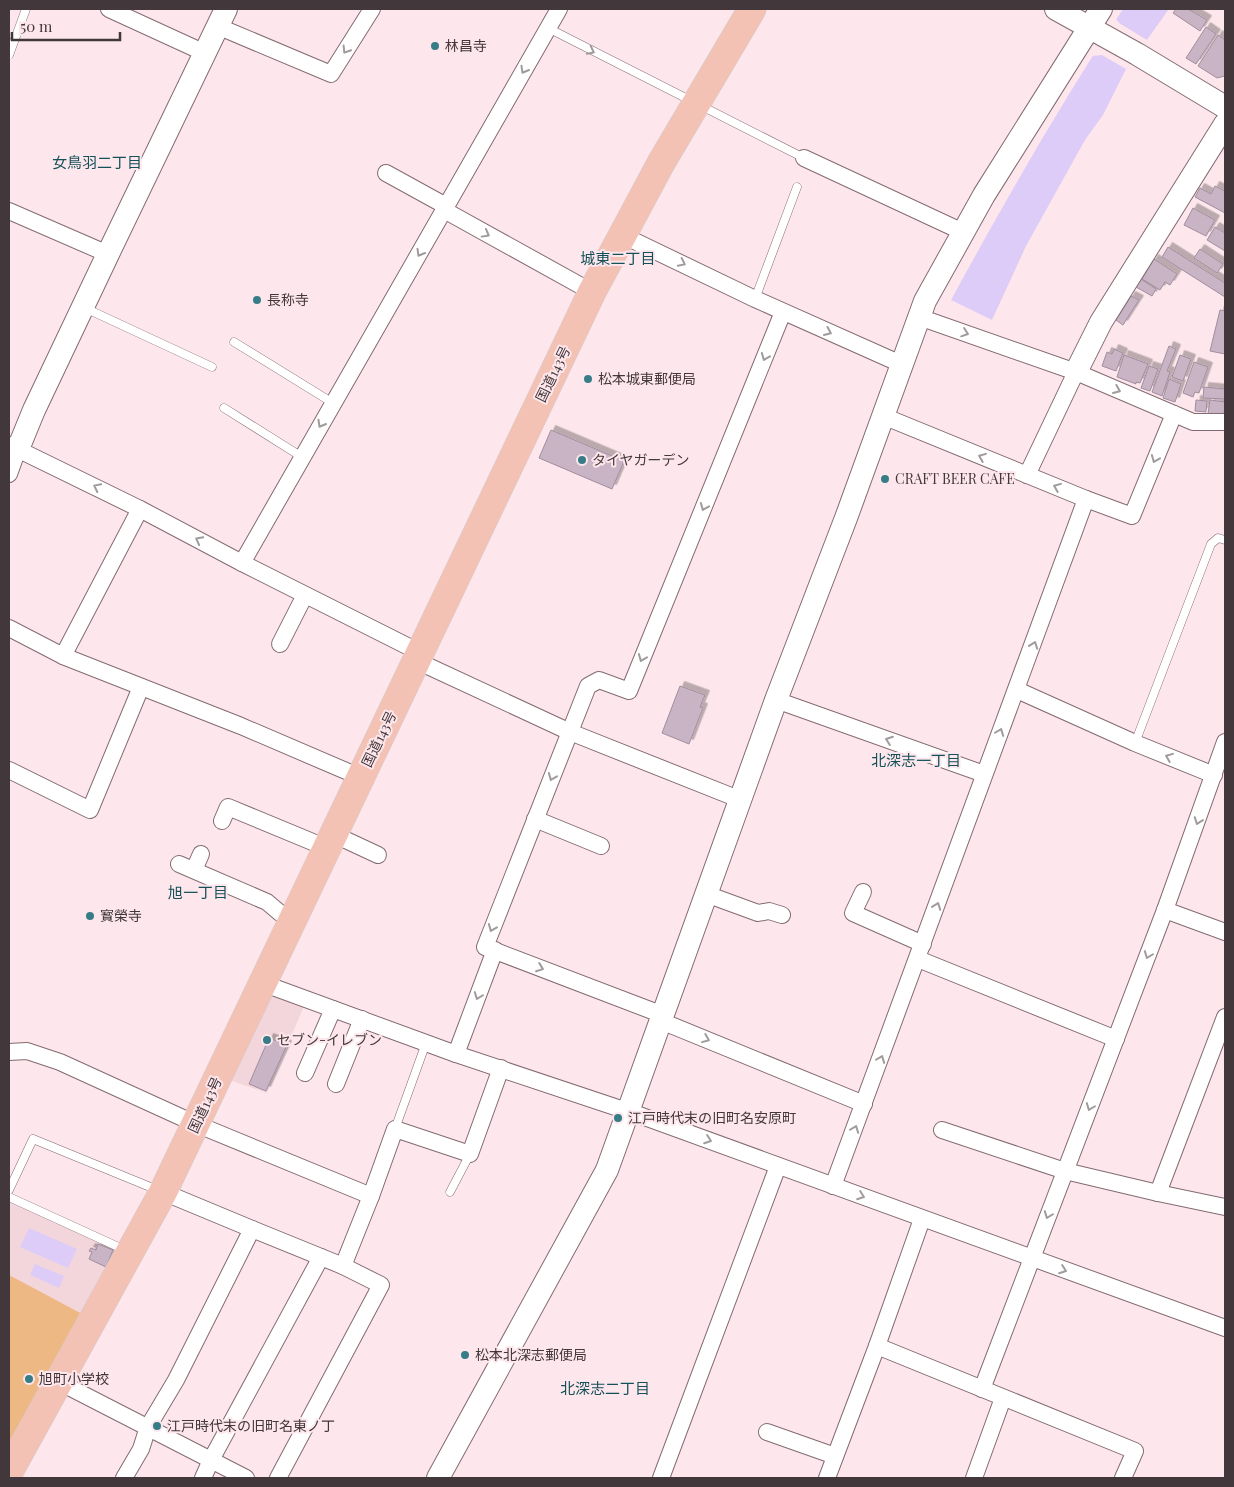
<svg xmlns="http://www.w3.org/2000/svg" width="1234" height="1487" viewBox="0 0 1234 1487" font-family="'Playfair Display','Noto Sans JP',serif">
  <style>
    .built { fill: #f3d6dc }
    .green { fill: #eeb884 }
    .water { fill: #dcccf7 }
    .pier { fill: #fde7ec }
    .building { fill: #c8b4c4; stroke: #a08d9d; filter: url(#shadow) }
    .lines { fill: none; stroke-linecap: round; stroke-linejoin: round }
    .lane-casing { stroke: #836b71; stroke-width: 9 }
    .street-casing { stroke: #836b71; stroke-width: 18 }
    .secondary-casing { stroke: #836b71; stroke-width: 24 }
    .highway-casing { stroke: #d2cfd0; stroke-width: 29 }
    .lane { stroke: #fff; stroke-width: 8 }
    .street { stroke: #fff; stroke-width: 16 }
    .secondary { stroke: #fff; stroke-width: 22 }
    .highway { stroke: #f4c1b5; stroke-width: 28 }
    .oneway { stroke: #a09b9c }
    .poi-dot { fill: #377d88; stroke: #fde7ec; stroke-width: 2 }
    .labels { text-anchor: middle; stroke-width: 4; stroke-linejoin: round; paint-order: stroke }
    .poi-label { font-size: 14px; fill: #42373a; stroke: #fde7ec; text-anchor: start }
    .street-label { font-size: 14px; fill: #42373a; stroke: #fde7ec }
    .neighbourhood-label { font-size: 15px; fill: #145058; stroke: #fde7ec }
  </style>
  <defs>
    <filter id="shadow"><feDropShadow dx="4.5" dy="-4.5" stdDeviation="0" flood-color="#0004"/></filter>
  </defs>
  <rect width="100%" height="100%" fill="#fde7ec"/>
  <g class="built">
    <polygon points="269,990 305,1004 267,1093 226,1079"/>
    <polygon points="9,1200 120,1249 9,1443"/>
  </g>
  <polygon class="green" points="9,1275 84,1315 12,1445 9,1443"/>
  <g class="water">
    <path d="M1123,9H1169L1126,69L1103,115L1085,140L1026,246L992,320L951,300C1005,201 1061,103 1123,9Z"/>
    <polygon points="29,1228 77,1249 68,1268 20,1247"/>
    <polygon points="35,1264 64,1276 59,1288 30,1275"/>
  </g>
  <polygon class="pier" points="1116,19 1119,23 1147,40 1126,69 1102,55 1092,56"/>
  <g class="building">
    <polygon points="1176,9 1188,9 1207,20 1200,31 1173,13"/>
    <polygon points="1206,27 1216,34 1196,64 1186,58"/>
    <polygon points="1218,35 1225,40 1225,76 1217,78 1198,66"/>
    <polygon points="1215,186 1225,191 1225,213 1195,197 1200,188 1211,194"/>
    <polygon points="1193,208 1215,220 1206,236 1184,225"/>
    <polygon points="1215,227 1225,233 1225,232 1225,251 1207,240"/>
    <polygon points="1168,247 1225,283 1225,297 1162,257"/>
    <polygon points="1200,249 1223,264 1217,273 1194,258"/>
    <polygon points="1154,259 1177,274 1170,285 1165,282 1160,290 1142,279"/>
    <polygon points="1141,279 1156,289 1152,296 1136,287"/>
    <polygon points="1131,296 1139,300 1123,325 1116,320"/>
    <polygon points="1220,310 1225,311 1225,354 1210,351"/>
    <polygon points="1169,346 1176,349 1167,371 1170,372 1162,396 1152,392"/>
    <polygon points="1114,349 1123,353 1116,371 1102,366 1107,352 1112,354"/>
    <polygon points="1124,355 1148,364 1140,383 1136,382 1136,384 1117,377"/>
    <polygon points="1180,355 1191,359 1183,381 1172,377"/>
    <polygon points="1194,362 1208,367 1199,393 1195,392 1193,397 1183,393"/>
    <polygon points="1149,366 1158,369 1150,391 1141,388"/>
    <polygon points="1169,379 1181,384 1175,402 1163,398"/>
    <polygon points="1204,387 1225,389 1225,399 1203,398"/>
    <polygon points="1196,400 1207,401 1206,412 1195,411"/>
    <polygon points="1210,400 1225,402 1224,415 1208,414"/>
    <polygon points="551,430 624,461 612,489 539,458"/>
    <polygon points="680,686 705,695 700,707 703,708 689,744 662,733"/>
    <polygon points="269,1038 287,1045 266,1091 249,1084"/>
    <polygon points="98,1244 113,1250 106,1267 89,1259 92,1252 89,1251 91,1248 96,1250"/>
  </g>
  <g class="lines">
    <g class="lane-casing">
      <g id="lane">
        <polyline points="548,28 804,158"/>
        <polyline points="9,55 26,9"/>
        <polyline points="755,299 797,187"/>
        <polyline points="85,308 212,367"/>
        <polyline points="234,342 333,403"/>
        <polyline points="224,408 302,457"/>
        <polyline points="1135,743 1211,544 1218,538 1225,540"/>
        <polyline points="395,1129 426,1043"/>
        <polyline points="9,1190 33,1139 160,1191"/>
        <polyline points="450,1192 470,1154"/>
        <polyline points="9,1197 125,1250"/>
      </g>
    </g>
    <g class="street-casing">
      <g id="street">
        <polyline points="109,9 205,53"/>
        <polyline points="217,26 331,74 372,9"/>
        <polyline points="804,158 963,232"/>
        <polyline points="386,173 446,206"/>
        <polyline points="444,210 592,292"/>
        <polyline points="9,211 108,254"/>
        <polyline points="622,235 755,299 901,364"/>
        <polyline points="919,317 1076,372 1193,422 1225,422"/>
        <polyline points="883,416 1086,499 1132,516 1174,414"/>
        <polyline points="9,445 140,509 242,563 421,653"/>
        <polyline points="9,474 18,449"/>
        <polyline points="1027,475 1076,372"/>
        <polyline points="242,563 559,9"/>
        <polyline points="9,628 63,656 241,726 360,777"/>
        <polyline points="280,644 305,595"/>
        <polyline points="63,656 140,509"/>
        <polyline points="417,661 570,732 741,800"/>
        <polyline points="1017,690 1135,743 1214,775"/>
        <polyline points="776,700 984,774"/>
        <polyline points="9,770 90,810 141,687"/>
        <polyline points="535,819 601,846"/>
        <polyline points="222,821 228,807 327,848"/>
        <polyline points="333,834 378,855"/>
        <polyline points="179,864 267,902 280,913 293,919"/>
        <polyline points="194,870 201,854"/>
        <polyline points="863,892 853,913 923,944"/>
        <polyline points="706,894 758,913 769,911 782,915"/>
        <polyline points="1165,910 1225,932"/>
        <polyline points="918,959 1116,1039"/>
        <polyline points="262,983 456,1054 639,1115 1225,1328"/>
        <polyline points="663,1015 485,947 588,686 599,680 629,691 783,312"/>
        <polyline points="661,1021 864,1104"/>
        <polyline points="9,1052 27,1051 60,1062 196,1124 371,1196"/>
        <polyline points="456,1054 495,950"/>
        <polyline points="305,1073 333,1009"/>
        <polyline points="336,1084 362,1019"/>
        <polyline points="942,1130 1065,1171 1158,1193 1225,1207"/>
        <polyline points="833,1186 1086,499"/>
        <polyline points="1158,1193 1225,1017"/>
        <polyline points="252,1229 343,1266 381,1285 278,1478"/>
        <polyline points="343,1266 371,1196 395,1129 470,1154 501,1068"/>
        <polyline points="877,1346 1135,1451 1123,1478"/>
        <polyline points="59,1382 246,1478"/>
        <polyline points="982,1389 1165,910 1225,742"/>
        <polyline points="767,1432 835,1456"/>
        <polyline points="124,1478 141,1449 148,1427 176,1380 252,1229 163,1192"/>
        <polyline points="203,1478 211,1460 321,1257"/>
        <polyline points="661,1478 778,1166"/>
        <polyline points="827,1478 877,1346 922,1219"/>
        <polyline points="974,1478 1003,1398"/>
      </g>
    </g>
    <g class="secondary-casing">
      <g id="secondary">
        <polyline points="1056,9 1137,54 1225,107"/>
        <polyline points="1076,372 1101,322 1225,124"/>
        <polyline points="18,449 34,410 108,254 226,9"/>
        <polyline points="438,1478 607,1170 776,700 846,518 925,301 984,195 1101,9"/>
      </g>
    </g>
    <g class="highway-casing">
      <polyline id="highway" points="9,1472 163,1192 592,292 661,163 752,9"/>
    </g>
    <use href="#lane" class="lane"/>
    <use href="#street" class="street"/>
    <use href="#secondary" class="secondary"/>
    <use href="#highway" class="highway"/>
  </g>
  <defs><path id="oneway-chevron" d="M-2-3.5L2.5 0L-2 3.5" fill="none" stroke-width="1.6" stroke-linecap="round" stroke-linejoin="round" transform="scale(1.25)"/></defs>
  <g class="oneway">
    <use href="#oneway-chevron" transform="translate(346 50) rotate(122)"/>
    <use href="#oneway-chevron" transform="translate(591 51) rotate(27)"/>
    <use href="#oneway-chevron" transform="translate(524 70) rotate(120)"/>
    <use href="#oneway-chevron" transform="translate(486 234) rotate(29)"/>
    <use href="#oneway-chevron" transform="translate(420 253) rotate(120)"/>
    <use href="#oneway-chevron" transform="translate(682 263) rotate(26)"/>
    <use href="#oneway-chevron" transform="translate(828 332) rotate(24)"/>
    <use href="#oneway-chevron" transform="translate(965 333) rotate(19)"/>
    <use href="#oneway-chevron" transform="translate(765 357) rotate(112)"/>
    <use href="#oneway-chevron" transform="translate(1117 390) rotate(23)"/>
    <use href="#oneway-chevron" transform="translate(321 424) rotate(120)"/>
    <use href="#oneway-chevron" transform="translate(982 457) rotate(-158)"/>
    <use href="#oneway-chevron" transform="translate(1155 459) rotate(112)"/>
    <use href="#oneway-chevron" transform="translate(97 487) rotate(-154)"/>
    <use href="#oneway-chevron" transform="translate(1057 487) rotate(-158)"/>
    <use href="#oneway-chevron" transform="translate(704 507) rotate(112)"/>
    <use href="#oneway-chevron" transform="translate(199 540) rotate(-152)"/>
    <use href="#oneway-chevron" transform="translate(1034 645) rotate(-70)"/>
    <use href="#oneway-chevron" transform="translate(642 658) rotate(112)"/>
    <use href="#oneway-chevron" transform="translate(1000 732) rotate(-69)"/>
    <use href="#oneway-chevron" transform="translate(889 740) rotate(-160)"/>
    <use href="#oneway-chevron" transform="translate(1169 757) rotate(-158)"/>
    <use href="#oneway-chevron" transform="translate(552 777) rotate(112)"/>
    <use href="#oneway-chevron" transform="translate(1198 821) rotate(110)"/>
    <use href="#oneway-chevron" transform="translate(937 906) rotate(-70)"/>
    <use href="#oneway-chevron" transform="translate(492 928) rotate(112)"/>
    <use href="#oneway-chevron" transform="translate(1148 955) rotate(111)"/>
    <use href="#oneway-chevron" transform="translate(540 968) rotate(21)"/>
    <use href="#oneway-chevron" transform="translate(478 996) rotate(111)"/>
    <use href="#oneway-chevron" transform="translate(706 1039) rotate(22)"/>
    <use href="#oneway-chevron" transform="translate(881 1059) rotate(-69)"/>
    <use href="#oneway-chevron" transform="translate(1090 1107) rotate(111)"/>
    <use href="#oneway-chevron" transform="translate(855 1129) rotate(-69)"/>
    <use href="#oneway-chevron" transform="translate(708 1140) rotate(20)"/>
    <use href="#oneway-chevron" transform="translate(861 1196) rotate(20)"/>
    <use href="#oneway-chevron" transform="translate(1048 1215) rotate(111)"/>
    <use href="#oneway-chevron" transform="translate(1063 1270) rotate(20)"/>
  </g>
  <g class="poi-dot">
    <circle cx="435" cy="46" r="5"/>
    <circle cx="257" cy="300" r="5"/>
    <circle cx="588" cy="379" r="5"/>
    <circle cx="582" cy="460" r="5"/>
    <circle cx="885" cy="479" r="5"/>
    <circle cx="90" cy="916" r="5"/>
    <circle cx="267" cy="1040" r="5"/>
    <circle cx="618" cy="1118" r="5"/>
    <circle cx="465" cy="1355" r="5"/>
    <circle cx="29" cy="1379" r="5"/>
    <circle cx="157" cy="1426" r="5"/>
  </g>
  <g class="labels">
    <g class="poi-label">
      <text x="445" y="51">林昌寺</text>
      <text x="267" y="305">長称寺</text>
      <text x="598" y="384">松本城東郵便局</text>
      <text x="592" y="465">タイヤガーデン</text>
      <text x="895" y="484">CRAFT BEER CAFE</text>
      <text x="100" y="921">寳榮寺</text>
      <text x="277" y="1045">セブン-イレブン</text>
      <text x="628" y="1123">江戸時代末の旧町名安原町</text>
      <text x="475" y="1360">松本北深志郵便局</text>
      <text x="39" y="1384">旭町小学校</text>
      <text x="167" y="1431">江戸時代末の旧町名東ノ丁</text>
    </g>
    <g class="street-label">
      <text transform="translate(553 374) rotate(-64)" y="5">国道143号</text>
      <text transform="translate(379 739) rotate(-64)" y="5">国道143号</text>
      <text transform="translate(205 1105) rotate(-65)" y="5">国道143号</text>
    </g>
    <g class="neighbourhood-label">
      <text x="97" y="168">女鳥羽二丁目</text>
      <text x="618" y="264">城東二丁目</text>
      <text x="916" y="766">北深志一丁目</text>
      <text x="198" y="898">旭一丁目</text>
      <text x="605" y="1394">北深志二丁目</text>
    </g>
  </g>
  <rect width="1234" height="1487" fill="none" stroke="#42373a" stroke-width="20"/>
  <path d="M12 32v8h108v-8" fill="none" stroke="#42373a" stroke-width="2.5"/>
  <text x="20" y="32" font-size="15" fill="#42373a" stroke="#fde7ec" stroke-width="4" paint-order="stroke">50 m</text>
</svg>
